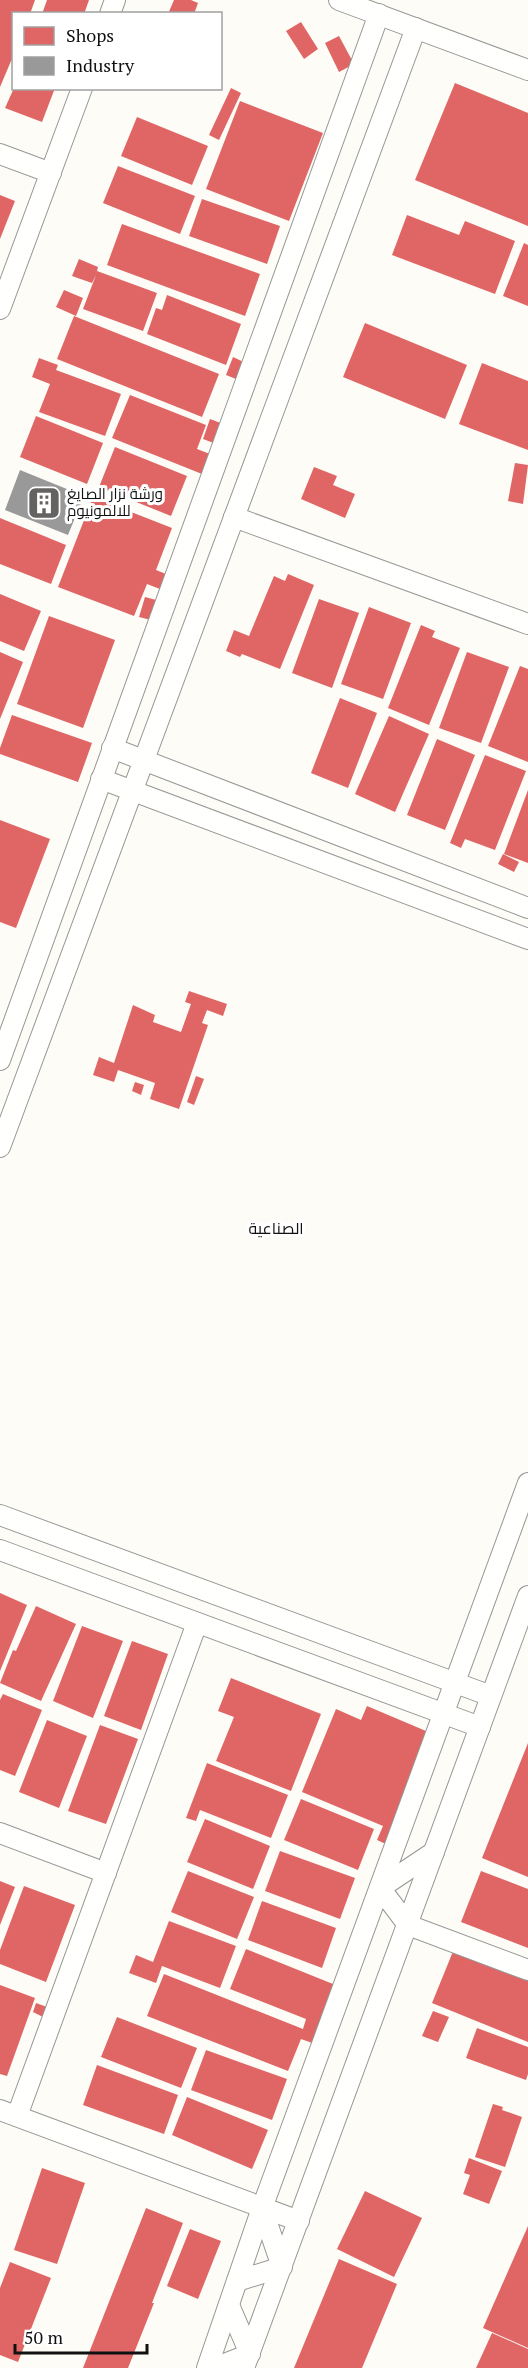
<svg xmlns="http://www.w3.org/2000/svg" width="528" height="2368" viewBox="0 0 528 2368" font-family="'PT Serif',Cairo,serif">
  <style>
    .shops { fill: #e06666 }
    .industry { fill: #999 }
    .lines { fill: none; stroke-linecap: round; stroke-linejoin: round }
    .minor-casing { stroke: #979795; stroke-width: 22 }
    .minor { stroke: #fffffe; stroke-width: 20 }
    .labels { text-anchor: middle; stroke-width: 6; stroke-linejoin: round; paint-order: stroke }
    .poi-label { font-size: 15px; fill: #111; stroke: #fff; text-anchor: start }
    .neighbourhood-label { font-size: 16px; fill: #111; stroke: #fff }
  </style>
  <rect width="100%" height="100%" fill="#fdfcf7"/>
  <g class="shops">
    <polygon points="0,0 35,0 30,14 14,14 14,54 0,87"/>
    <polygon points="47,0 89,0 84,14 42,14"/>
    <polygon points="174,0 191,0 198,3 194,14 168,14"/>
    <polygon points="301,22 318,49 304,59 286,31"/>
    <polygon points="339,36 354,64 339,72 325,43"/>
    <polygon points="455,83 528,113 528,226 415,180"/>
    <polygon points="14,88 55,88 42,122 5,108"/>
    <polygon points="231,88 241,93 219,140 209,135"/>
    <polygon points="240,101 323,133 289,221 206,189"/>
    <polygon points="137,117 208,146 192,185 121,156"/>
    <polygon points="118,166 195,196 180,234 103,203"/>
    <polygon points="0,195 15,201 0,239"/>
    <polygon points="202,199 280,226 267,264 189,236"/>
    <polygon points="407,215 459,235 465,221 515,241 495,294 392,255"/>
    <polygon points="122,224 260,274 245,316 107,265"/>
    <polygon points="524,243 528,245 528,306 503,296"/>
    <polygon points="79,259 98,267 97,271 157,293 143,331 83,309 96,275 92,283 72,276"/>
    <polygon points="64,290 83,298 76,316 56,307"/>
    <polygon points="167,295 241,324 226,365 147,334 156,308 162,310"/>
    <polygon points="74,316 219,374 202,417 57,359"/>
    <polygon points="365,323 467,365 445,419 343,377"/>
    <polygon points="233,357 248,364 241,381 226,375"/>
    <polygon points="39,358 58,365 56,370 121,394 105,436 39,412 50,384 32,377"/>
    <polygon points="482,363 528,381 528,450 459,424"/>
    <polygon points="130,395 206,425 197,449 215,456 207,476 112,438"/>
    <polygon points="36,416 103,443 87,484 20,457"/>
    <polygon points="210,419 226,425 219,445 203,439"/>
    <polygon points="115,447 187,476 171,516 99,487"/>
    <polygon points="515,463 528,465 523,504 508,501"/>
    <polygon points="314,467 337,476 333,485 355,494 345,518 301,499"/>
    <polygon points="93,497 172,528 156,570 171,576 165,591 147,584 134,616 58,587"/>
    <polygon points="0,518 66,545 51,584 0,564"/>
    <polygon points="288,574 314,585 280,669 242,654 240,657 226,651 234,630 249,636 274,576 285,581"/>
    <polygon points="0,594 41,611 24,651 0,641"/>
    <polygon points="145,597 160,601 155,621 139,617"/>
    <polygon points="319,599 359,613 332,688 292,673"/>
    <polygon points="369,607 411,623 383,699 341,684"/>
    <polygon points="49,616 115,640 83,728 17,704"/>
    <polygon points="421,625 435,631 432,637 460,648 429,725 388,708"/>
    <polygon points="0,652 23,662 0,719"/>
    <polygon points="467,652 509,667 481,743 439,728"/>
    <polygon points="520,666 528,669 528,762 488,746"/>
    <polygon points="340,698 377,713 348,788 311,773"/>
    <polygon points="12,715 92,743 78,782 0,754 0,748"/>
    <polygon points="389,716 429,734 395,812 355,794"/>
    <polygon points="437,739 475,755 445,830 407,815"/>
    <polygon points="485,755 526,771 495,850 465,839 461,848 450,843"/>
    <polygon points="528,790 528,863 504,854"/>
    <polygon points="0,820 50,839 16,928 0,922"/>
    <polygon points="503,854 519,862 514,872 498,864"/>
    <polygon points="189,991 227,1004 223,1016 207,1010 202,1023 208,1025 179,1109 150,1099 155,1083 118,1070 114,1082 93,1075 99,1057 114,1063 133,1005 155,1015 153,1022 181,1032 191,1004 185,1002"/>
    <polygon points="196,1076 204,1079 194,1105 187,1102"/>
    <polygon points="135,1082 144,1085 141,1095 132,1091"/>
    <polygon points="0,1593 27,1605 0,1671"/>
    <polygon points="36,1606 76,1624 41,1701 0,1683 13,1650 16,1651"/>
    <polygon points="82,1626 123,1641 93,1718 53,1701"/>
    <polygon points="132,1641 168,1654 141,1730 104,1716"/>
    <polygon points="231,1678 321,1714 291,1791 216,1761 234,1717 218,1711"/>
    <polygon points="3,1694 42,1710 15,1776 0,1770 0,1700"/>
    <polygon points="367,1706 433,1734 388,1845 377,1840 383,1826 302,1792 336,1709 361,1720"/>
    <polygon points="47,1720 87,1736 59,1808 19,1792"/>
    <polygon points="100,1725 138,1739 106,1824 68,1811"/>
    <polygon points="528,1743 528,1877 482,1858"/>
    <polygon points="207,1763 288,1795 271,1838 200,1810 196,1821 186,1818"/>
    <polygon points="301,1799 374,1829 358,1870 284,1840"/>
    <polygon points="205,1819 270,1846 253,1889 187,1862"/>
    <polygon points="280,1851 355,1878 340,1919 265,1891"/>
    <polygon points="188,1871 254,1897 237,1939 171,1912"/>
    <polygon points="481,1871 528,1889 528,1948 461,1922"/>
    <polygon points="0,1881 15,1887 0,1925"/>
    <polygon points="24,1886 75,1905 46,1982 0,1964 0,1950"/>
    <polygon points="262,1901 336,1928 322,1968 248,1940"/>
    <polygon points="169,1921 236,1946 220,1988 162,1966 156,1983 129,1973 136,1955 153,1962"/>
    <polygon points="246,1949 338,1986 315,2044 301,2039 288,2071 147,2016 164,1974 303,2029 306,2019 230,1989"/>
    <polygon points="454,1949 528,1979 528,2042 432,2003"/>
    <polygon points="0,1985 35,1998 7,2076 0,2074"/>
    <polygon points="36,2003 47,2007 43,2017 33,2012"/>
    <polygon points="433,2011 449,2017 438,2042 422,2036"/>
    <polygon points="117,2017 197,2048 181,2088 101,2057"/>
    <polygon points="477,2028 528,2047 528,2074 526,2080 466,2058"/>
    <polygon points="206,2050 287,2079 272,2120 191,2090"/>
    <polygon points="97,2065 178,2095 164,2134 83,2105"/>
    <polygon points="187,2097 268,2130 252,2169 172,2135"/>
    <polygon points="493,2104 503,2107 502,2110 522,2117 505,2167 475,2157"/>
    <polygon points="469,2158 502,2171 489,2204 463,2194 470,2175 464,2173"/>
    <polygon points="42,2168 85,2183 57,2264 14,2250"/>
    <polygon points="365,2191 422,2218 394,2277 337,2249"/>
    <polygon points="146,2208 183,2223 152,2303 154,2303 128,2368 83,2368"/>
    <polygon points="528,2226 528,2348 483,2328"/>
    <polygon points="190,2229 221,2241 198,2299 167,2286"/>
    <polygon points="339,2259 397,2284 362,2368 294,2368"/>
    <polygon points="10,2262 51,2278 18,2362 0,2355 0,2288"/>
    <polygon points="492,2333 528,2349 528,2368 476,2368"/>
  </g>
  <polygon class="industry" points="20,470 84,496 68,535 5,510"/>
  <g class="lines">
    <g class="minor-casing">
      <g id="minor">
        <polyline points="339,0 528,70"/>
        <polyline points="110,14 115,0"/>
        <polyline points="0,154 51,173"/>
        <polyline points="0,309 82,88"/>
        <polyline points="234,517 528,624"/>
        <polyline points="112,748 528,908"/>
        <polyline points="101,779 528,939"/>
        <polyline points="0,1060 379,14"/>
        <polyline points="0,1147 416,28"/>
        <polyline points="0,1515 491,1696"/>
        <polyline points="0,1550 480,1727"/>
        <polyline points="0,1833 106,1873"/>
        <polyline points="434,1852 380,1888 408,1925 528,1970"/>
        <polyline points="0,2110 299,2221"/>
        <polyline points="17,2116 197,1623"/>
        <polyline points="237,2281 282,2267 262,2208"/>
        <polyline points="207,2368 262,2208 528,1483"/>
        <polyline points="214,2368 250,2354 229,2305"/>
        <polyline points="244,2368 528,1596"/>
      </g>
    </g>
    <use href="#minor" class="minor"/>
  </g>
  <defs>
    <g id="building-square" transform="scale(1.725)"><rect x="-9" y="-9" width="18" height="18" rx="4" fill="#646362" stroke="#fff"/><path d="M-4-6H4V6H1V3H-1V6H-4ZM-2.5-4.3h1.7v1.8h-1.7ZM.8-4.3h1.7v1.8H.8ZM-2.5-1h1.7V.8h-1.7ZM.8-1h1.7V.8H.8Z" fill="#fff"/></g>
  </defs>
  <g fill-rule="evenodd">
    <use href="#building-square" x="44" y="503"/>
  </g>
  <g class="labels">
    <g class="poi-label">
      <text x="67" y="499">ورشة نزار الصايغ<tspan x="67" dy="17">للالمونيوم</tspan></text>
    </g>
    <g class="neighbourhood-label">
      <text x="276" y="1234">الصناعية</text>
    </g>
  </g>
  <rect x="12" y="12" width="210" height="78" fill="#ffffff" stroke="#a0a0a0" stroke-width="1.5"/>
  <rect x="24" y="27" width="30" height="18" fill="#e06666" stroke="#a0a0a0" stroke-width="1.5"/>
  <text x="66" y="42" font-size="18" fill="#111111">Shops</text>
  <rect x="24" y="57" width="30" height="18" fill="#999999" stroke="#a0a0a0" stroke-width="1.5"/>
  <text x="66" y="72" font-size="18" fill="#111111">Industry</text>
  <path d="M15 2344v9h132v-9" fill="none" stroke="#111111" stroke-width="3"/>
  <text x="24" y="2344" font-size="18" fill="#111111" stroke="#ffffff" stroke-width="4.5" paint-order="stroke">50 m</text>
</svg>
